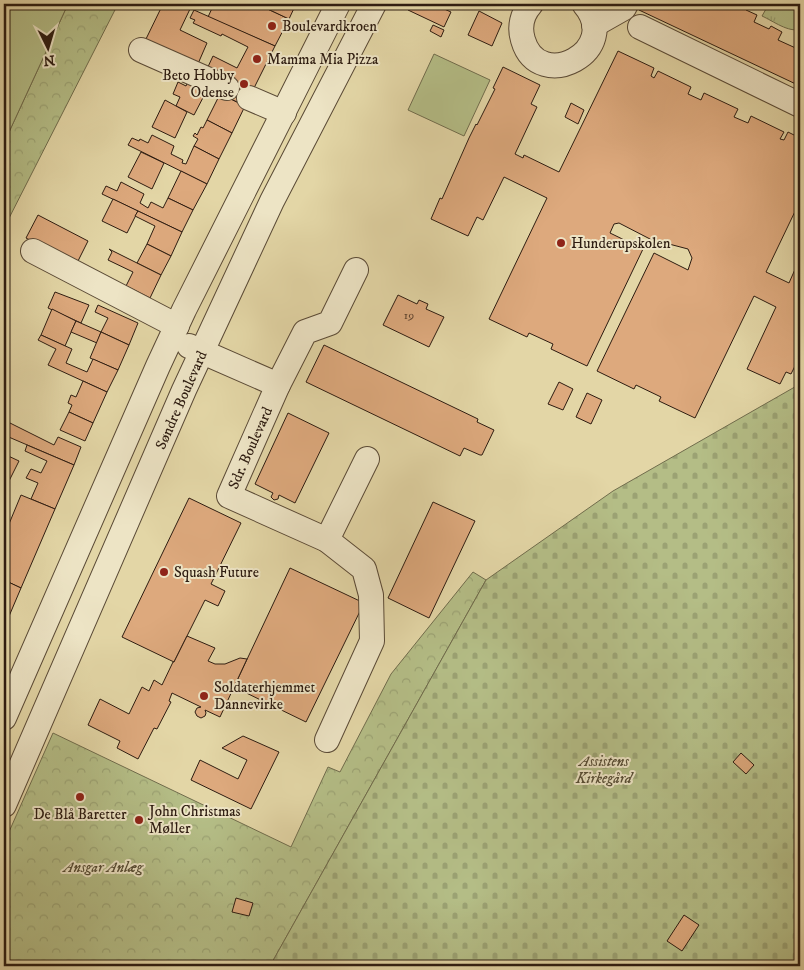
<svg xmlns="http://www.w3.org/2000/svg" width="804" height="970" viewBox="0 0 804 970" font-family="'IM FELL DW Pica',serif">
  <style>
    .grass { fill: url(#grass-tufts); stroke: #706c4c }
    .forest { fill: url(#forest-crowns); stroke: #706c4c }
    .cemetery { fill: url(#cemetery-stones); stroke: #706c4c }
    .pitch { fill: #b4bd86; stroke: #706c4c }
    .building { fill: #dda97d; stroke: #2d1c11 }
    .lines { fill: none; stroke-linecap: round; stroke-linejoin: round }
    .minor-casing { stroke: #5a4a36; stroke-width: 26 }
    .minor { stroke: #ede4c5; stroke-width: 24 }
    .poi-dot { fill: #8f2418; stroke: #ede4c5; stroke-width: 2 }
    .labels { text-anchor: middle; stroke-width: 4; stroke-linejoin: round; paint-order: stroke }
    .number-label { font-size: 12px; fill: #593f2c }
    .poi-label { font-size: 15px; fill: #2d1c11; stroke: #ede4c5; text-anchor: start }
    .street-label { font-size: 15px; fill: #2d1c11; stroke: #ede4c5 }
    .park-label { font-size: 15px; font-style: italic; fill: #564c34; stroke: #ede4c5 }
  </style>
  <defs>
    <pattern id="grass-tufts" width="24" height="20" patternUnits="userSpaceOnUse" patternTransform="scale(1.25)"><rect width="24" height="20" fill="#b4bd86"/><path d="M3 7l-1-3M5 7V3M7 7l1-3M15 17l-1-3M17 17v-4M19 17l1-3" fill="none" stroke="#9ba273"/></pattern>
    <pattern id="forest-crowns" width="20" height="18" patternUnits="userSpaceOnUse" patternTransform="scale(1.25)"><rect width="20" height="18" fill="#b4bd86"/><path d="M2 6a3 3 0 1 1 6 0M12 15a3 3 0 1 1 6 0" fill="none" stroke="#9ba273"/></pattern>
    <pattern id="cemetery-stones" width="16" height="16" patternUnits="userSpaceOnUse" patternTransform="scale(1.25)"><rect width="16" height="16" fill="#b4bd86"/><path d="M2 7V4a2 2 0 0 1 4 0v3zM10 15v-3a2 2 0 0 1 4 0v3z" fill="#9ba273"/></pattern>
  </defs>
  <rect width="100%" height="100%" fill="#e3d6a6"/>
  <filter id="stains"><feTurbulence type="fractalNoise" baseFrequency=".004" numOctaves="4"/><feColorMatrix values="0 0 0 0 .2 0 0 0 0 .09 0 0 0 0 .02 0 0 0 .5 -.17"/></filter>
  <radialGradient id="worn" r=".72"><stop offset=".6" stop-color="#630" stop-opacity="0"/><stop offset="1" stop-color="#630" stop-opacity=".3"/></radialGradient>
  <path class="grass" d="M757,4H800V13L799,14L800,29C789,33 773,21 762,16L766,9Z"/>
  <g class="forest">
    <polygon points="68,4 118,4 4,228 4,143"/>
    <polygon points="473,572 486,580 270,966 4,966 4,843 53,733 291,847 328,767 340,772 391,674"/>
  </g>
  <polygon class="cemetery" points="800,384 800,966 270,966 486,580 613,491"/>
  <g class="pitch">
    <polygon points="4,4 68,4 4,143"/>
    <polygon points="434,54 490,80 464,136 408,110"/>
  </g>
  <g class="building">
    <polygon points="163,4 178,4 190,9 180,30 207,43 197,66 145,41"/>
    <polygon points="214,4 257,4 289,19 275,46 208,17"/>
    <polygon points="257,4 296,4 289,19"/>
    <polygon points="411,4 433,4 451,12 444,27 408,10"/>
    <polygon points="642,4 741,4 747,7 746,10 757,15 754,22 769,29 771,26 782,32 778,40 800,50 800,86 639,10"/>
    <polygon points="194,10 275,46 245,106 223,95 207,69 213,56 237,68 248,47 222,34 221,36 193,23 195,20 190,18"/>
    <polygon points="479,11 502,23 492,46 468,35"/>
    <polygon points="433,25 444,30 441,37 430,31"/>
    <polygon points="618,51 654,68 651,76 654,78 658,71 691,87 688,94 701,100 704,93 738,109 734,117 748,123 751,116 784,132 780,139 784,140 788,132 800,138 800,201 766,272 789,283 800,258 800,356 791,374 786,372 780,384 747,369 776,307 754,296 695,418 659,401 661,397 636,385 634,389 597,371 654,253 688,270 692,258 688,249 650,239 619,223 614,224 610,233 643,249 587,366 551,349 553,344 529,333 527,337 489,319 547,198 504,177 483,220 477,217 468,236 431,219 440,198 442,199 469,138 476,124 477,125 495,89 493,88 503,67 540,85 531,104 537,107 515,154 523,158 524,155 559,172"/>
    <polygon points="189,79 208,88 194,115 176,106 180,97 173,94 178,82 186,86"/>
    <polygon points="220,94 245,106 232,133 207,120"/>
    <polygon points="165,100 187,112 175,138 152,127"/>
    <polygon points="571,103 584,110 578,124 565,117"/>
    <polygon points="207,120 232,133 219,159 194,146 198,139 193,136 195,133 197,135 201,127 203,128"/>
    <polygon points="152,135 174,146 171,154 183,160 182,163 186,164 194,146 219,159 207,184 128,145 132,138 139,141 140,139 148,143"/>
    <polygon points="141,152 164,163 152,189 128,177"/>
    <polygon points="181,171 207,184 193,210 168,198"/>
    <polygon points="121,182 144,194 140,203 148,208 151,202 163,208 168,198 193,210 182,232 102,194 106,186 117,191"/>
    <polygon points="113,199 138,211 127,233 102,221"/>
    <polygon points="138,211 182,232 171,256 147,244 155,226 135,216"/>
    <polygon points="38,215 88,241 76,265 26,238"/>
    <polygon points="147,244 171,256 161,275 137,263"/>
    <polygon points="109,249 161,275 150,298 126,286 133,272 108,260 112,252"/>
    <polygon points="55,292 89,305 81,323 48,308"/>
    <polygon points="398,295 417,304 419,300 428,304 426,309 444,317 429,347 383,325"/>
    <polygon points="98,305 138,323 129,345 101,332 108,318 95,312"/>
    <polygon points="52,309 76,321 65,346 41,335"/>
    <polygon points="76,321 101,332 97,343 71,332"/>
    <polygon points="101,332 129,345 118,370 90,358"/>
    <polygon points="41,335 72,349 66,363 87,372 93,359 118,370 107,392 48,365 56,349 38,340"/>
    <polygon points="324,345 478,419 477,422 494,430 482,455 480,455 464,448 460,456 306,382"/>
    <polygon points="83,381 107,392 93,423 69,412 72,405 68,403 71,395 76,397"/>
    <polygon points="559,382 573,389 563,410 548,404"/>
    <polygon points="587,393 602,400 591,424 576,417"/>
    <polygon points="69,412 93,423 85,441 60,430"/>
    <polygon points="288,413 329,433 295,503 279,495 278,499 274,500 271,497 273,493 255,484"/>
    <polygon points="10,423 54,445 58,437 81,447 74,465 4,435"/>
    <polygon points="27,445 74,465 55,509 31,499 38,483 26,478 31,469 41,473 47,461 25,451"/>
    <polygon points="4,454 19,461 5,489 4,489"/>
    <polygon points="21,495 55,509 21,588 4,580 4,536"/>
    <polygon points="189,498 241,523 211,584 225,591 218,606 205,600 174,662 122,637"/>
    <polygon points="433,502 475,521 429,618 388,598"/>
    <polygon points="290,568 364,603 306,722 234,687"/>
    <polygon points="4,580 21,588 4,628"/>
    <polygon points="187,636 215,648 208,661 215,664 225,664 240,658 247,659 220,717 205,710 206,713 205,716 201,718 197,716 195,712 197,708 201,707 172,693 169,701 171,702 157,729 154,728 138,759 117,748 120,741 88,725 100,699 129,714 142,687 149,691 154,680 162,685 173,662 174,662"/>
    <polygon points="243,736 279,752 251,809 191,780 200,760 238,779 247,760 222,748"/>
    <polygon points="741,753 754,765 746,774 733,762"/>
    <polygon points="236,898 253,903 249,916 232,912"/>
    <polygon points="684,915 699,925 682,951 667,941"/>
  </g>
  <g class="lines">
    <g class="minor-casing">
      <g id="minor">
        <path d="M531,4C522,14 519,27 523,40C539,95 624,50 584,4"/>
        <polyline points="594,25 624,8 626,4"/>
        <polyline points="640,27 800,105"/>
        <polyline points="141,50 227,88"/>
        <polyline points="249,98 284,113"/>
        <polyline points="33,251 177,326"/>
        <polyline points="189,346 278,385 305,332 330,323 356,270"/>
        <polyline points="278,385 229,496 327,540 364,569 371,595 372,641 327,740"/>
        <polyline points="327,540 367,459"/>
        <polyline points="4,718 158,366 184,310 338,4"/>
        <polyline points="4,805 184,390 272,201 374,4"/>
      </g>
    </g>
    <use href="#minor" class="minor"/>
  </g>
  <g class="poi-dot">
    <circle cx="272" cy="26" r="5"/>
    <circle cx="257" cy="59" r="5"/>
    <circle cx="244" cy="84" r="5"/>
    <circle cx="561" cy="243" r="5"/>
    <circle cx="164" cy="572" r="5"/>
    <circle cx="204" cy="696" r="5"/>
    <circle cx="80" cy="797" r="5"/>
    <circle cx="139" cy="820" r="5"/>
  </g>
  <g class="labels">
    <g class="number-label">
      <text x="409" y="319">19</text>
    </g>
    <g class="poi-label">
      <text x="282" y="31">Boulevardkroen</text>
      <text x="267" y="64">Mamma Mia Pizza</text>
      <text x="234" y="80" text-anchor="end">Beto Hobby<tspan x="234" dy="17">Odense</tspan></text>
      <text x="571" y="248">Hunderupskolen</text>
      <text x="174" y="577">Squash Future</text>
      <text x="214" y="692">Soldaterhjemmet<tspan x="214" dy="17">Dannevirke</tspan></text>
      <text x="149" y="816">John Christmas<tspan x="149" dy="17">Møller</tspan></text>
      <text x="80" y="819" text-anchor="middle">De Blå Baretter</text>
    </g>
    <g class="street-label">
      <text transform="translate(181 400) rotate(-66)" y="5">Søndre Boulevard</text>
      <text transform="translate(250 448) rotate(-66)" y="5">Sdr. Boulevard</text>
    </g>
    <g class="park-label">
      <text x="604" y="766">Assistens<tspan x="604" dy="17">Kirkegård</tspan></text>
      <text x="103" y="872">Ansgar Anlæg</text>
    </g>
  </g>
  <rect width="804" height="970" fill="none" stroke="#e3d6a6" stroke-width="20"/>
  <rect x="5" y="5" width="794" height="960" fill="none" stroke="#2d1c11" stroke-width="2.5"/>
  <rect x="10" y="10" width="784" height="950" fill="none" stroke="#2d1c11"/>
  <g transform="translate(48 48) rotate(175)" stroke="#ede4c5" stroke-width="4" paint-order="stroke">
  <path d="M0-4L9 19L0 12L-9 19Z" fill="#2d1c11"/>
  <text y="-8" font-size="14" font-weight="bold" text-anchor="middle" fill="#2d1c11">N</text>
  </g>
  <rect width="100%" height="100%" filter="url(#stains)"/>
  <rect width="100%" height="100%" fill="url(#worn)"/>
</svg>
